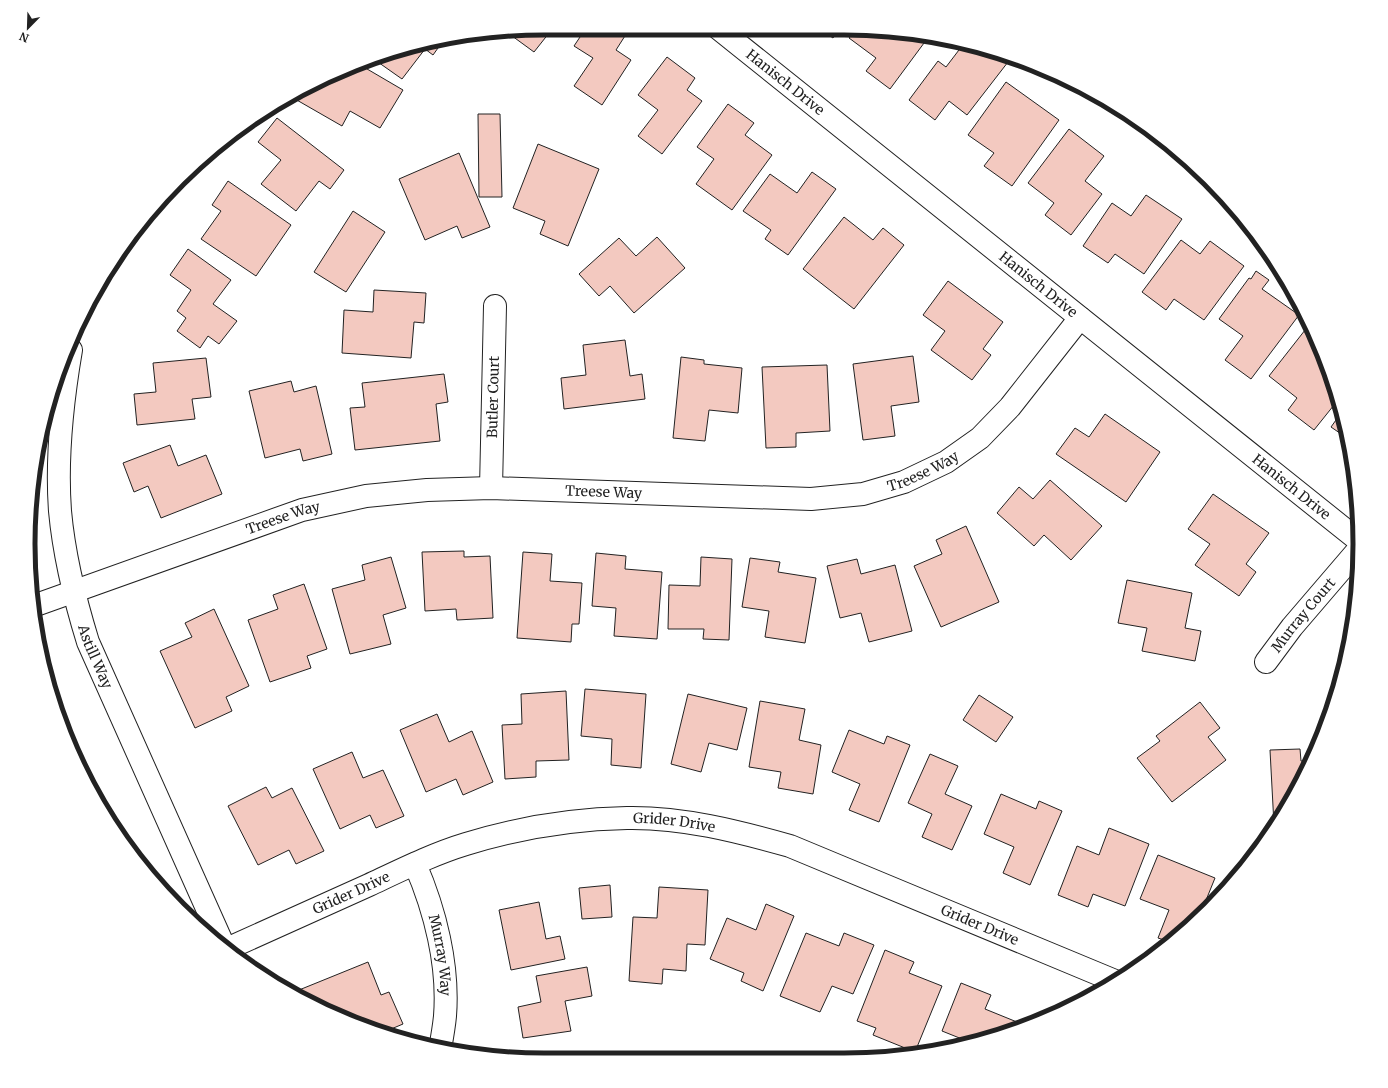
<svg xmlns="http://www.w3.org/2000/svg" width="1388" height="1088" viewBox="0 0 1388 1088" font-family="Merriweather,serif">
  <style>
    .building { fill: #f3c9c0; stroke: #222 }
    .lines { fill: none; stroke-linecap: round; stroke-linejoin: round }
    .minor-casing { stroke: #222; stroke-width: 24 }
    .minor { stroke: #fff; stroke-width: 22 }
    .labels { text-anchor: middle; stroke-width: 3; stroke-linejoin: round; paint-order: stroke }
    .street-label { font-size: 14px; fill: #222; stroke: #fff }
    .rim { fill: none; stroke: #222; stroke-width: 5 }
  </style>
  <rect width="100%" height="100%" fill="#fff"/>
  <g class="building">
    <polygon points="544,28 553,28 534,52 508,33"/>
    <polygon points="586,28 630,28 616,50 631,60 602,105 574,86 593,58 574,46"/>
    <polygon points="820,29 839,29 833,38"/>
    <polygon points="856,29 878,29 927,39 890,89 866,71 876,58 849,38"/>
    <polygon points="443,41 433,55 425,49 402,79 375,60 410,46"/>
    <polygon points="962,46 996,53 1008,62 967,115 949,101 935,120 909,100 938,61 946,67"/>
    <polygon points="667,57 695,78 687,90 702,101 662,154 638,136 658,110 638,95"/>
    <polygon points="362,66 403,90 380,128 350,111 342,126 295,99 299,92"/>
    <polygon points="1006,82 1059,120 1012,186 984,166 994,153 968,135"/>
    <polygon points="728,104 754,123 745,135 772,155 732,210 696,184 714,159 697,147"/>
    <polygon points="478,114 500,114 502,197 479,197"/>
    <polygon points="277,118 344,170 330,189 319,181 296,211 261,184 281,160 258,142"/>
    <polygon points="1069,129 1104,156 1085,181 1102,194 1071,235 1045,215 1054,203 1028,183"/>
    <polygon points="538,144 599,169 568,246 540,234 545,221 513,208"/>
    <polygon points="459,153 490,227 462,238 457,226 425,240 399,179"/>
    <polygon points="812,172 836,189 788,255 765,239 771,230 743,211 770,174 797,193"/>
    <polygon points="228,181 291,225 256,276 201,239 221,211 212,205"/>
    <polygon points="1146,195 1182,219 1144,274 1115,254 1108,263 1083,246 1112,203 1131,216"/>
    <polygon points="353,211 385,232 346,292 314,272"/>
    <polygon points="844,217 873,240 883,228 904,245 854,309 803,269"/>
    <polygon points="657,237 685,268 634,313 610,286 599,296 579,274 619,238 636,256"/>
    <polygon points="1181,240 1200,254 1210,241 1244,266 1204,320 1174,299 1166,310 1142,292"/>
    <polygon points="188,249 231,280 213,304 237,321 219,344 208,336 200,348 177,331 186,318 177,311 191,290 170,275"/>
    <polygon points="1256,271 1269,280 1262,289 1299,315 1251,379 1225,360 1243,336 1219,319 1249,278 1251,279"/>
    <polygon points="948,281 1003,322 983,349 991,355 972,380 931,350 945,331 923,315"/>
    <polygon points="374,290 426,293 424,323 414,322 411,358 342,353 344,310 373,312"/>
    <polygon points="1309,325 1329,371 1328,372 1333,378 1338,400 1314,430 1288,410 1297,398 1269,376"/>
    <polygon points="625,340 630,376 642,374 645,399 564,409 561,378 586,375 583,345"/>
    <polygon points="913,356 919,402 891,406 895,436 863,440 853,364"/>
    <polygon points="681,357 704,360 704,364 742,368 738,413 709,410 705,441 673,438"/>
    <polygon points="206,358 211,397 192,399 195,419 137,425 134,394 156,392 153,363"/>
    <polygon points="827,365 830,431 796,433 796,447 766,448 762,367"/>
    <polygon points="444,374 448,402 436,404 440,441 355,450 350,408 365,407 362,383"/>
    <polygon points="291,381 294,392 316,386 332,454 303,461 300,449 265,458 249,391"/>
    <polygon points="1341,413 1347,438 1331,427"/>
    <polygon points="1105,414 1160,452 1126,502 1056,454 1075,428 1089,437"/>
    <polygon points="170,445 178,466 206,455 222,494 161,518 148,486 134,492 123,463"/>
    <polygon points="1050,480 1102,526 1071,560 1044,535 1034,546 997,513 1019,487 1033,499"/>
    <polygon points="1213,494 1269,533 1246,564 1256,572 1239,596 1195,565 1210,544 1188,529"/>
    <polygon points="966,526 999,602 941,627 914,566 942,554 936,540"/>
    <polygon points="464,551 464,557 490,556 493,618 457,620 456,609 425,611 422,552"/>
    <polygon points="523,552 552,554 550,581 582,583 579,624 572,624 571,642 517,638"/>
    <polygon points="596,553 626,556 625,569 662,572 657,639 614,636 616,608 592,606"/>
    <polygon points="391,557 406,608 383,615 391,644 350,654 332,589 365,580 362,565"/>
    <polygon points="701,557 732,559 729,640 703,639 704,629 668,629 669,585 700,586"/>
    <polygon points="750,558 780,562 778,572 816,578 805,643 765,637 769,611 742,607"/>
    <polygon points="857,559 861,574 895,565 912,631 869,642 861,613 840,618 827,566"/>
    <polygon points="1127,580 1192,593 1185,628 1201,631 1195,661 1142,651 1147,628 1118,623"/>
    <polygon points="304,584 327,649 307,656 311,668 270,682 248,620 278,609 273,595"/>
    <polygon points="214,609 249,686 226,697 232,711 195,728 160,651 192,637 185,623"/>
    <polygon points="585,689 646,694 641,768 611,765 612,739 581,736"/>
    <polygon points="566,691 569,760 536,761 536,777 505,779 502,725 522,724 521,694"/>
    <polygon points="688,694 747,708 737,750 709,743 701,772 671,764"/>
    <polygon points="979,695 1013,717 996,742 963,720"/>
    <polygon points="760,701 805,709 799,740 821,745 813,794 778,788 781,772 749,767"/>
    <polygon points="1200,702 1220,728 1208,737 1226,760 1172,802 1137,758 1160,741 1156,736"/>
    <polygon points="437,714 449,742 472,731 493,782 463,795 456,779 426,792 400,730"/>
    <polygon points="849,730 884,744 887,736 910,745 879,822 849,810 860,784 832,772"/>
    <polygon points="1300,749 1301,761 1311,761 1307,772 1274,825 1270,750"/>
    <polygon points="352,752 363,778 383,770 404,816 376,828 370,815 340,829 313,769"/>
    <polygon points="930,754 958,766 945,794 972,806 952,850 922,837 932,814 908,803"/>
    <polygon points="266,787 272,798 292,788 324,851 296,864 289,850 258,865 228,806"/>
    <polygon points="1001,794 1036,809 1039,801 1062,811 1030,885 1003,873 1014,847 984,834"/>
    <polygon points="1109,828 1149,844 1125,906 1093,894 1088,907 1058,895 1077,846 1099,855"/>
    <polygon points="1158,855 1215,878 1200,915 1184,932 1170,942 1158,938 1169,910 1140,899"/>
    <polygon points="610,885 612,917 582,919 579,888"/>
    <polygon points="659,887 708,890 705,945 687,944 686,971 663,969 662,984 629,981 633,917 657,918"/>
    <polygon points="539,902 546,939 560,936 565,959 511,970 499,910"/>
    <polygon points="766,904 794,916 763,991 741,981 744,973 710,959 727,918 756,930"/>
    <polygon points="806,933 839,946 844,933 874,945 853,994 832,986 820,1012 780,996"/>
    <polygon points="885,950 914,962 909,973 942,986 915,1052 873,1035 876,1028 857,1021"/>
    <polygon points="368,962 381,995 389,992 403,1024 384,1032 347,1021 301,997 299,990"/>
    <polygon points="587,967 592,996 565,1001 571,1031 523,1038 518,1007 541,1002 536,976"/>
    <polygon points="961,983 991,995 985,1009 1017,1022 1013,1031 961,1042 962,1039 942,1031"/>
  </g>
  <g class="lines">
    <g class="minor-casing">
      <g id="minor">
        <path id="s1" d="M719,29L1358,540"/>
        <path id="s2" d="M71,350C62,403 56,457 60,511C64,555 75,600 88,642L222,942"/>
        <path id="s3" d="M491,488L495,306"/>
        <path id="s4" d="M36,605L302,510L366,496L427,490L491,488L811,499L863,494L904,482L946,462L980,438L1010,407L1080,318"/>
        <path id="s5" d="M1266,662L1292,627L1358,550"/>
        <path id="s6" d="M415,864C435,910 449,965 445,1016C444,1027 442,1038 440,1049"/>
        <path id="s7" d="M229,948C275,927 322,906 369,885C401,870 433,854 466,844C518,828 573,819 627,818C682,817 737,831 790,846L1115,981"/>
      </g>
    </g>
    <use href="#minor" class="minor"/>
  </g>
  <g class="labels">
    <g class="street-label">
      <text dy="5" stroke="none"><textPath href="#s1" startOffset="85">Hanisch Drive</textPath></text>
      <text dy="5" stroke="none"><textPath href="#s1" startOffset="409">Hanisch Drive</textPath></text>
      <text dy="5" stroke="none"><textPath href="#s3" startOffset="91">Butler Court</textPath></text>
      <text dy="5" stroke="none"><textPath href="#s4" startOffset="910">Treese Way</textPath></text>
      <text dy="5" stroke="none"><textPath href="#s1" startOffset="733">Hanisch Drive</textPath></text>
      <text dy="5" stroke="none"><textPath href="#s4" startOffset="586">Treese Way</textPath></text>
      <text dy="5" stroke="none"><textPath href="#s4" startOffset="262">Treese Way</textPath></text>
      <text dy="5" stroke="none"><textPath href="#s5" startOffset="60">Murray Court</textPath></text>
      <text dy="5" stroke="none"><textPath href="#s2" startOffset="312">Astill Way</textPath></text>
      <text dy="5" stroke="none"><textPath href="#s7" startOffset="470">Grider Drive</textPath></text>
      <text dy="5" stroke="none"><textPath href="#s7" startOffset="134">Grider Drive</textPath></text>
      <text dy="5" stroke="none"><textPath href="#s7" startOffset="794">Grider Drive</textPath></text>
      <text dy="5" stroke="none"><textPath href="#s6" startOffset="95">Murray Way</textPath></text>
    </g>
  </g>
  <path d="M0 0H1388V1088H0ZM544 35H844A509 509 0 0 1 1353 544V544A509 509 0 0 1 844 1053H544A509 509 0 0 1 35 544V544A509 509 0 0 1 544 35Z" fill="#fff" fill-rule="evenodd"/>
  <path class="rim" d="M544 35H844A509 509 0 0 1 1353 544V544A509 509 0 0 1 844 1053H544A509 509 0 0 1 35 544V544A509 509 0 0 1 544 35Z"/>
  <g transform="translate(28 28) rotate(203)" stroke="#ffffff" stroke-width="3" paint-order="stroke">
  <path d="M0-3L7 15L0 10L-7 15Z" fill="#222222"/>
  <text y="-6" font-size="11" font-weight="bold" text-anchor="middle" fill="#222222">N</text>
  </g>
</svg>
